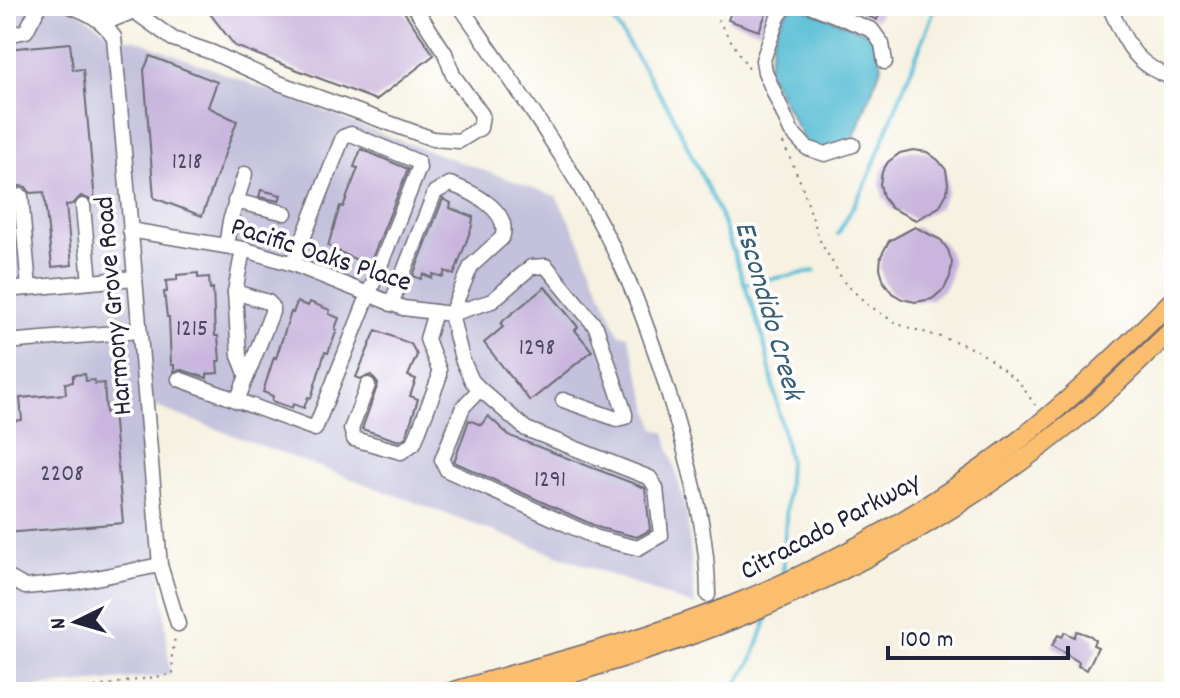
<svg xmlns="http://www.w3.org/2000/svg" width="1180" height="698" viewBox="0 0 1180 698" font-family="Dekko,sans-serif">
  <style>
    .industrial { fill: #c3c1db }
    .water { fill: #56bdd4; stroke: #3c7088; stroke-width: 2 }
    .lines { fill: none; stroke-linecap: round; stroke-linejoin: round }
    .stream { stroke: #56bdd4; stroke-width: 4 }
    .building { fill: #c9b5dd }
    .minor-casing { stroke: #6c6a75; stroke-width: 17 }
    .major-casing { stroke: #6c6a75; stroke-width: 21 }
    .path { stroke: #6c6a75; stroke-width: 2; stroke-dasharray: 2 6; stroke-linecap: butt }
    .minor { stroke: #fff; stroke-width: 14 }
    .major { stroke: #fbbe6e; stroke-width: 18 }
    .labels { text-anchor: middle; stroke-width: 7; stroke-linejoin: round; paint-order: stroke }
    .number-label { font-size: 24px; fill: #4c4764 }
    .street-label { font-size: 28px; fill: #22223b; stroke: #fff }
    .water-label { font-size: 30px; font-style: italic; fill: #376078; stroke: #fff }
  </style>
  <rect width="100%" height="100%" fill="#fff"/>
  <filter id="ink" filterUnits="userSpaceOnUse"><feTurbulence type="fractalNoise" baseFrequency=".0125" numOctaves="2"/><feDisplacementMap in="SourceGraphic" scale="16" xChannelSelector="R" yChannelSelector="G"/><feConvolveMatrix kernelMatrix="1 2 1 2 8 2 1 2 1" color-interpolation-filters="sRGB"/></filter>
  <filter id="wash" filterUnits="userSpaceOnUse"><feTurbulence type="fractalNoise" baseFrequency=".006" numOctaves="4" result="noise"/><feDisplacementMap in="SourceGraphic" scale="32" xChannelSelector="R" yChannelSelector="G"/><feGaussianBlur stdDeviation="1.8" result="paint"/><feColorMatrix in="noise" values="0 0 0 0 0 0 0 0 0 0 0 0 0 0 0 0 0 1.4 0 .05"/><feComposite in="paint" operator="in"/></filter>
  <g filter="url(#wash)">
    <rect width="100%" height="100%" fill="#f6f1e1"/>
    <polygon class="industrial" points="6,6 70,6 114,37 136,40 404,142 556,196 577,236 619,334 628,335 655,429 665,432 687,513 695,606 146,403 170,675 37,687 37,692 6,692"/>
    <path class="water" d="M798,6L873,35L882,65L852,142L834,151L807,146L767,70C772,50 774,12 798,6Z"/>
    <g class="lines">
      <g class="stream">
        <polyline points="605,6 672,114 720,214 763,337 789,460 783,575"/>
        <polyline points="838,234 867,181 936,6"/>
        <polyline points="744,284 815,271"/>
        <polyline points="732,692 752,660 770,610"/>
      </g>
    </g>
    <g id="blocks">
      <g class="building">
        <polygon points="204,6 400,6 434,55 376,100 235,46"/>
        <polygon points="733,6 769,6 759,31 728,20"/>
        <polygon points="843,6 883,6 877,20"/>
        <polygon points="70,43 73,70 83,69 95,202 81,196 73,204 66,205 72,265 52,267 44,192 30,193 26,187 19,186 11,195 6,196 6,49"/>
        <polygon points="150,56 217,82 208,107 237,121 202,216 154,198 144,70"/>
        <polygon points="361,149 408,169 369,266 328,246 340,206 343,207 358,168 354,167"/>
        <polygon points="913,150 927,152 938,160 946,170 948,183 947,193 939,207 916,220 891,208 883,197 880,184 882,172 888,162 900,153"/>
        <polygon points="261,190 281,195 279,201 259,197"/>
        <polygon points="443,199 451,203 450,208 473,217 472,226 454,275 445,271 443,277 433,274 432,278 423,274 421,279 413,276"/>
        <polygon points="915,227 941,240 948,250 952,262 950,277 944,289 932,299 915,302 902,299 892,293 884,282 880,268 881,256 889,241"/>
        <polygon points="198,273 198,278 209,277 210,289 213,288 215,336 218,336 220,361 217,361 218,373 207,374 207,378 182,370 174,371 174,365 171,365 169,317 167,317 164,292 167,292 166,281 177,280 177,275"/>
        <polygon points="545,287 578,327 575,330 592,351 530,401 484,343 503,327 501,324 504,320"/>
        <polygon points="297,302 308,306 310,302 330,310 329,314 339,318 335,329 337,330 328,353 325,352 311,398 308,397 304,408 293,404 292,408 272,401 273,396 263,392 274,357 276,358 291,312 293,313"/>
        <polygon points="376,330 411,344 417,355 408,376 416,379 410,396 418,399 406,437 399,441 362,429 378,384 371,375 360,379 356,377"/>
        <polygon points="85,374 86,381 94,380 95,384 104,383 106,413 113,412 123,523 6,533 6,422 22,420 20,398 66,394 65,383 73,382 73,375"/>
        <polygon points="488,416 510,436 645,488 650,530 637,537 600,528 454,462 469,420 481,425"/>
        <polygon points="1077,631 1091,636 1095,640 1093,645 1098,647 1087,670 1078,666 1079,662 1052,646 1058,635 1062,637 1065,632 1074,637"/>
      </g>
    </g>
  </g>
  <g filter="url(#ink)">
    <use href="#blocks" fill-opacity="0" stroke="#6c6a75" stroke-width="2"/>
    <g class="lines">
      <g class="minor-casing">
        <g id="minor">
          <path d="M70,6C89,13 102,20 114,37L160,565L178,624"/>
          <path d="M460,6C520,93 585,182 628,280C650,331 667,386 682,440C696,492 708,542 708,595"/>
          <polyline points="786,6 778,17 763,60 765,72 791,131 807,148 825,154 853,145"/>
          <polyline points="812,6 872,30 882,44 885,62"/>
          <path d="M1109,6C1126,42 1133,65 1174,78"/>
          <polyline points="134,11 173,39 211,52 279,83 433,139 459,141 480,128 482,115 453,75 445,53 414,6"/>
          <polyline points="104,23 134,11 137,6"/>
          <polyline points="6,29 17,33 26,31 39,6"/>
          <polyline points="21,196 29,288"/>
          <polyline points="235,201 285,213"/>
          <polyline points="83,206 90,282"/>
          <polyline points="130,230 243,249 293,264 403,308 451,314 492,301 531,267 546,266 596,327 625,414 625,417 617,419 563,400"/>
          <polyline points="226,246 230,221 245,174"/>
          <polyline points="6,290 134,278"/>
          <polyline points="235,292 239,356 247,376"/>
          <path d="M391,304L435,192L450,184C470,191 512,210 502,238L471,266L451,314L462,359L472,381L480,389L463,407L442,460L447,470L597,538L638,548L661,535L656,488L650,478L526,429L480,389"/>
          <polyline points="6,342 139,331"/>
          <polyline points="179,379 315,429 419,168 418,162 351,134 343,137 293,264"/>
          <polyline points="368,385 351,429 354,439 401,452 414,443 439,378 439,370 427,339 435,312"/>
          <polyline points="237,401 272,312 272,306 268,302 235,292 243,249"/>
          <polyline points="6,576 25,587 76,582 160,565"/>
        </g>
      </g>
      <g class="major-casing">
        <g id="major">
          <path d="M451,692C546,664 643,641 735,604C834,564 928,511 1013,445C1070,401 1122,350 1174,299"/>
          <path d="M513,692C587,668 664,647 737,618C860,568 979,499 1081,415C1113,388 1143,357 1174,328"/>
        </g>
      </g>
      <g class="path">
        <polyline points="709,6 751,72"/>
        <polyline points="783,143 801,183 821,243 844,282 867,304 897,324 957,342 980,352 1019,382 1035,405"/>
        <polyline points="47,692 77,690 173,674 172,656 175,637"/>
      </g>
      <use href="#minor" class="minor"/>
      <use href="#major" class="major"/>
    </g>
  </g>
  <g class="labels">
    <g class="number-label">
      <text x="187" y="168">1218</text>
      <text x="192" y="335">1215</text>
      <text x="537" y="354">1298</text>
      <text x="62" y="480">2208</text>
      <text x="550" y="486">1291</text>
    </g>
    <g class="street-label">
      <text transform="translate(322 252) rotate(18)" y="10">Pacific Oaks Place</text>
      <text transform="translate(111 306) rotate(-95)" y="10">Harmony Grove Road</text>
      <text transform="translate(829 524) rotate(-28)" y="10">Citracado Parkway</text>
    </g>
    <g class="water-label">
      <text transform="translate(771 310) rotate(74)" y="10">Escondido Creek</text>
    </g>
  </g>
  <rect width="1180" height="698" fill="none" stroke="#fff" stroke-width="32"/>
  <g transform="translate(76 622) rotate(265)" stroke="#ffffff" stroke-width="6" paint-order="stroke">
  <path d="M0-6L14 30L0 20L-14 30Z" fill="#22223b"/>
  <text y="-12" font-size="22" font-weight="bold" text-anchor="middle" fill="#22223b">N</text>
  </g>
  <path d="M888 646v12h180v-12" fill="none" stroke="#22223b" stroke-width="4"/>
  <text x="900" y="646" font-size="24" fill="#22223b" stroke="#ffffff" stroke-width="6" paint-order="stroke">100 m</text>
</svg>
